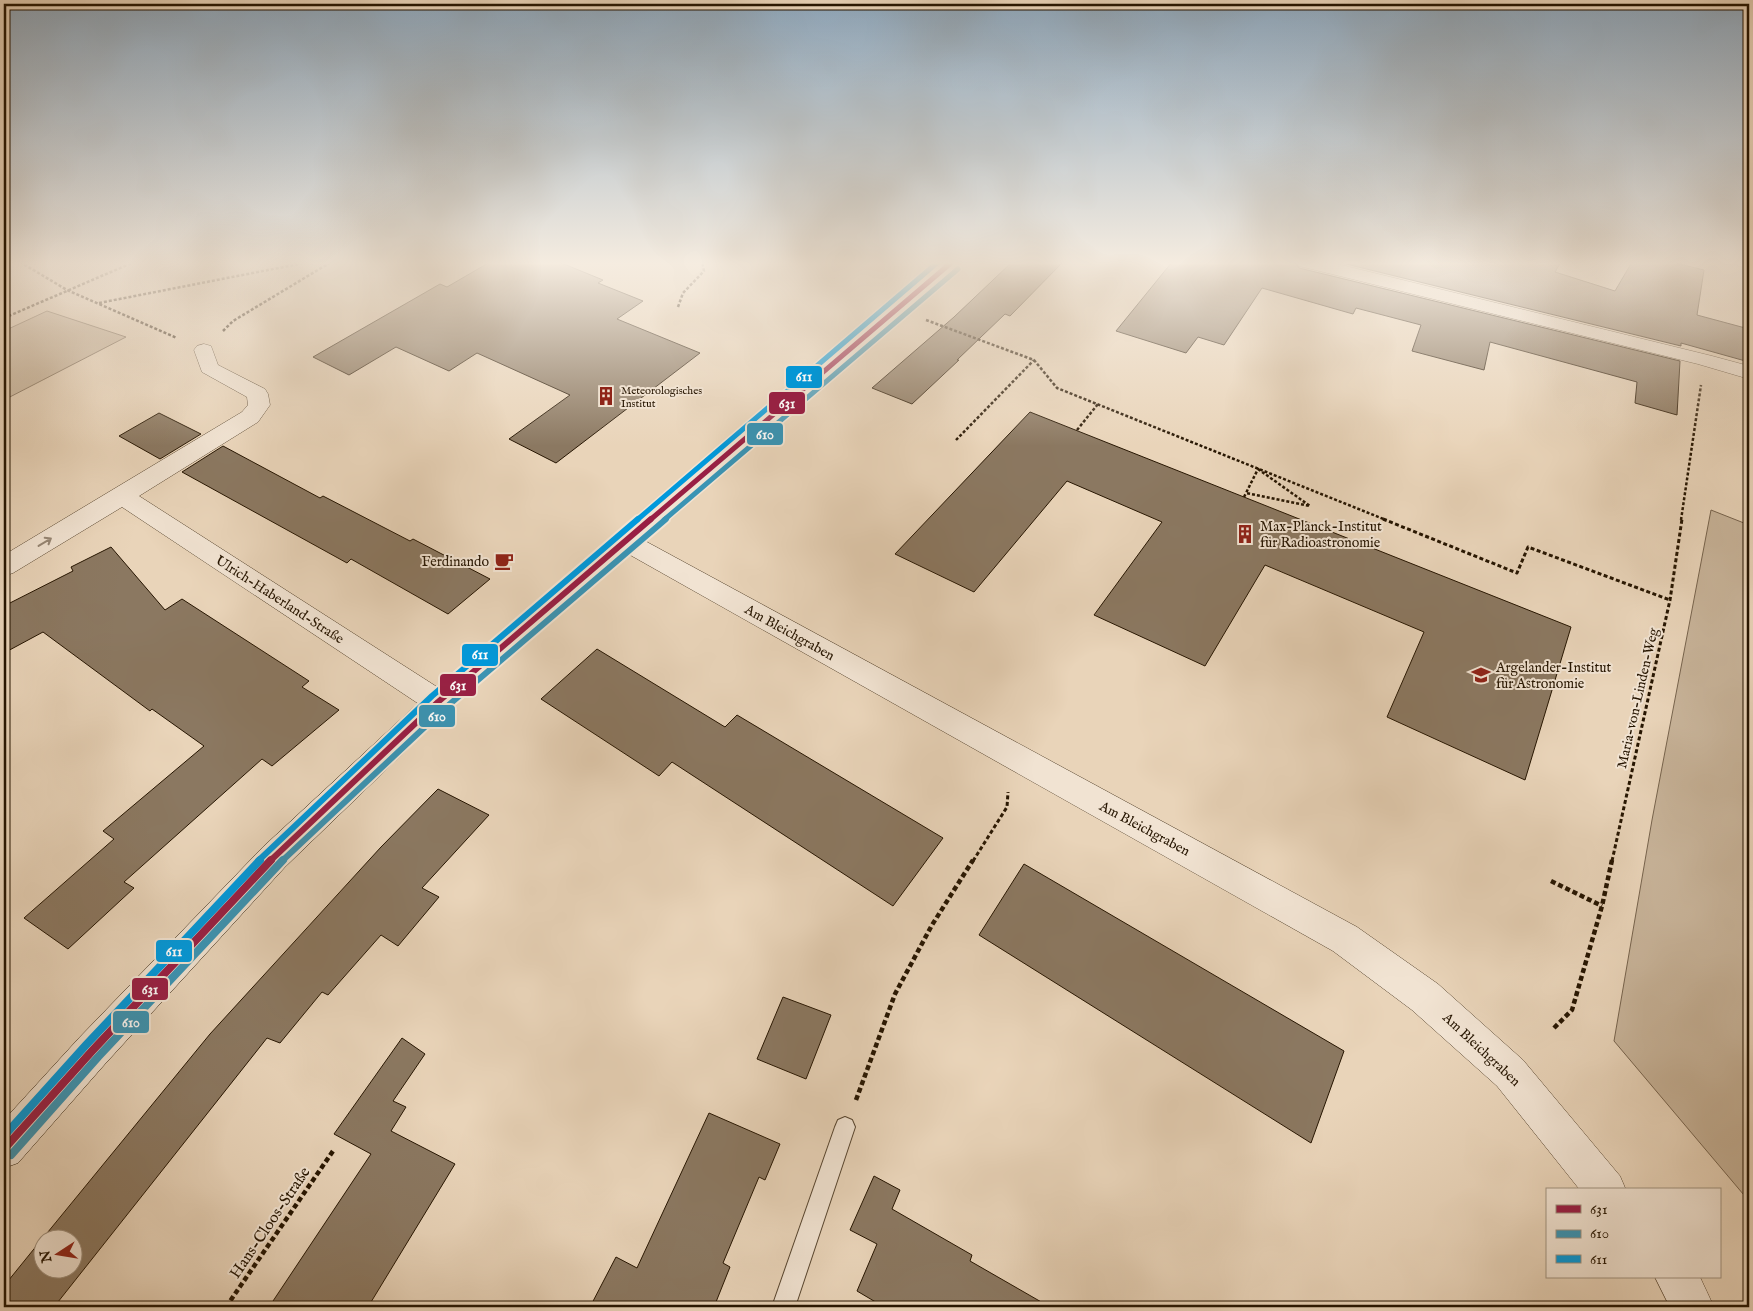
<svg xmlns="http://www.w3.org/2000/svg" width="1753" height="1311" viewBox="0 0 1753 1311" font-family="'IM FELL English',serif">
  <style>
    .green { fill: #c8b49a; stroke: #77644e }
    .building { fill: #8b7861; stroke: #261501 }
    .lines { fill: none; stroke-linecap: round; stroke-linejoin: round }
    .lane-casing { stroke: #57452f; stroke-width: 2 }
    .street-casing { stroke: #57452f; stroke-width: 1 }
    .secondary-casing { stroke: #261501; stroke-width: 1 }
    .path-far2 { stroke: #261501; stroke-width: 2.5; stroke-dasharray: 3 2; stroke-linecap: butt }
    .path-far1 { stroke: #261501; stroke-width: 3; stroke-dasharray: 4 2.5; stroke-linecap: butt }
    .path { stroke: #261501; stroke-width: 4.5; stroke-dasharray: 5 3; stroke-linecap: butt }
    .lane { fill: #f1e3d2; fill-rule: evenodd }
    .street { fill: #f1e3d2; fill-rule: evenodd }
    .secondary { fill: #f1e3d2; fill-rule: evenodd }
    .bus-1-far2-casing { stroke: #f1e3d2; stroke-width: 8 }
    .bus-1-far1-casing { stroke: #f1e3d2; stroke-width: 10 }
    .bus-1-casing { stroke: #f1e3d2; stroke-width: 12 }
    .bus-2-far2-casing { stroke: #f1e3d2; stroke-width: 8 }
    .bus-2-far1-casing { stroke: #f1e3d2; stroke-width: 10 }
    .bus-2-casing { stroke: #f1e3d2; stroke-width: 12 }
    .bus-3-far2-casing { stroke: #f1e3d2; stroke-width: 8 }
    .bus-3-far1-casing { stroke: #f1e3d2; stroke-width: 10 }
    .bus-3-casing { stroke: #f1e3d2; stroke-width: 12 }
    .bus-1-far2 { stroke: #991f44; stroke-width: 5 }
    .bus-1-far1 { stroke: #991f44; stroke-width: 6 }
    .bus-1 { stroke: #991f44; stroke-width: 8 }
    .bus-2-far2 { stroke: #3a94b4; stroke-width: 5 }
    .bus-2-far1 { stroke: #3a94b4; stroke-width: 6 }
    .bus-2 { stroke: #3a94b4; stroke-width: 8 }
    .bus-3-far2 { stroke: #0099dc; stroke-width: 5 }
    .bus-3-far1 { stroke: #0099dc; stroke-width: 6 }
    .bus-3 { stroke: #0099dc; stroke-width: 8 }
    .oneway { stroke: #968674 }
    .labels { text-anchor: middle; stroke-width: 4; stroke-linejoin: round; paint-order: stroke }
    .far-poi-label { font-size: 11px; fill: #261501; stroke: #f1e3d2; text-anchor: start }
    .poi-label { font-size: 14px; fill: #261501; stroke: #f1e3d2; text-anchor: start }
    .street-label { font-size: 14px; fill: #261501; stroke: #f1e3d2 }
    .near-street-label { font-size: 16px; fill: #261501; stroke: #f1e3d2 }
    .line-badge { stroke: #f1e3d2; stroke-width: 2 }
    .badge-label { font-size: 14px; text-anchor: middle; font-weight: bold; fill: #fff }
  </style>
  <rect width="100%" height="100%" fill="#e9d4b9"/>
  <filter id="stains"><feTurbulence type="fractalNoise" baseFrequency=".004" numOctaves="4"/><feColorMatrix values="0 0 0 0 .2 0 0 0 0 .09 0 0 0 0 .02 0 0 0 .5 -.17"/></filter>
  <radialGradient id="worn" r=".72"><stop offset=".6" stop-color="#630" stop-opacity="0"/><stop offset="1" stop-color="#630" stop-opacity=".3"/></radialGradient>
  <g class="green">
    <polygon points="47,311 126,337 4,400 4,331"/>
    <polygon points="1711,510 1749,525 1749,1201 1614,1041 1652,820"/>
  </g>
  <g class="building">
    <polygon points="490,262 559,262 603,280 598,283 643,301 617,319 700,353 556,463 509,439 570,395 477,353 449,371 396,347 349,375 313,357 440,284 447,287"/>
    <polygon points="1012,262 1063,262 1010,316 1005,314 957,360 959,360 912,404 872,388 954,317"/>
    <polygon points="1172,262 1295,262 1299,268 1680,361 1677,415 1635,403 1637,382 1490,342 1484,370 1412,351 1421,325 1356,308 1353,314 1262,288 1224,345 1198,337 1186,353 1116,331"/>
    <polygon points="1338,262 1561,262 1555,272 1615,291 1632,262 1671,262 1704,270 1697,315 1749,329 1749,362 1681,343 1681,346"/>
    <polygon points="1030,412 1571,627 1525,780 1387,717 1424,632 1265,565 1205,666 1094,615 1162,522 1067,481 974,592 895,554"/>
    <polygon points="159,413 201,434 160,459 119,436"/>
    <polygon points="223,446 320,498 323,496 410,541 413,539 490,579 448,614 351,559 347,563 182,472"/>
    <polygon points="111,547 165,610 182,599 309,681 302,687 339,710 272,766 262,759 124,882 134,888 68,949 24,918 114,839 103,831 204,746 152,709 150,711 43,632 4,653 4,606 73,571 71,567"/>
    <polygon points="597,649 725,727 737,715 943,838 893,906 672,762 659,776 541,699"/>
    <polygon points="438,789 489,815 422,888 439,897 398,946 381,935 328,995 322,992 280,1043 267,1038 54,1307 4,1307 4,1286 42,1239 42,1268 72,1268 72,1238 43,1238 210,1034 381,847"/>
    <polygon points="1024,864 1344,1051 1311,1143 979,935"/>
    <polygon points="783,997 831,1015 806,1079 757,1059"/>
    <polygon points="402,1038 425,1054 393,1101 406,1107 391,1131 455,1164 368,1307 269,1307 371,1154 334,1134"/>
    <polygon points="709,1113 780,1144 765,1180 759,1177 723,1263 730,1267 714,1307 590,1307 616,1257 637,1268"/>
    <polygon points="874,1176 900,1190 892,1209 972,1255 970,1261 1050,1307 884,1307 857,1291 877,1244 850,1230"/>
  </g>
  <g class="lines">
    <g class="lane-casing">
      <polygon id="lane" points="845,1117 852,1120 855,1127 795,1307 772,1307 835,1127 838,1120"/>
    </g>
    <g class="street-casing">
      <g id="street">
        <polygon points="1297,262 1329,262 1712,356 1749,366 1749,379 1698,364 1299,266"/>
        <polygon points="1736,262 1749,262 1749,268 1738,266"/>
        <polygon points="204,344 211,346 218,365 265,389 268,394 270,405 258,422 139,496 448,694 452,702 448,710 438,714 428,710 122,507 13,573 4,576 4,555 242,412 248,405 247,397 202,372 194,350 197,346"/>
        <polygon points="625,532 634,535 1357,927 1438,984 1523,1060 1620,1176 1626,1190 1580,1190 1497,1086 1412,1010 1333,951 616,547 613,541 616,535"/>
        <polygon points="1655,1277 1700,1277 1714,1307 1670,1307"/>
      </g>
    </g>
    <g class="secondary-casing">
      <polygon id="secondary" points="941,262 961,262 448,710 285,867 105,1064 18,1163 4,1168 4,1120 79,1038 263,847 428,694"/>
    </g>
    <g class="path-far2">
      <polyline points="20,262 67,290 177,338"/>
      <polyline points="99,303 309,262"/>
      <polyline points="678,307 683,293 704,271 702,262"/>
      <polyline points="4,318 134,262"/>
      <polyline points="926,320 1034,360 1057,388 1386,520"/>
      <polyline points="223,331 233,321 331,262"/>
      <polyline points="4,391 6,390"/>
      <polyline points="1077,430 1098,404"/>
      <polyline points="956,440 1034,360"/>
      <polygon points="1258,469 1310,506 1246,493"/>
      <polyline points="1244,497 1246,493"/>
      <polyline points="1681,520 1701,385"/>
    </g>
    <g class="path-far1">
      <polyline points="1383,519 1517,573 1528,547 1670,600"/>
      <polyline points="973,861 1007,807 1008,792"/>
      <polyline points="1612,861 1670,600 1682,519"/>
    </g>
    <g class="path">
      <polyline points="1551,881 1602,906"/>
      <polyline points="1554,1028 1572,1010 1602,906 1612,860"/>
      <polyline points="856,1100 895,994 932,925 973,860"/>
      <polyline points="226,1307 333,1151"/>
    </g>
    <use href="#lane" class="lane"/>
    <use href="#street" class="street"/>
    <use href="#secondary" class="secondary"/>
    <g class="bus-1-far2-casing">
      <polyline id="bus-1-far2" points="650,520 952,262"/>
    </g>
    <g class="bus-1-far1-casing">
      <polyline id="bus-1-far1" points="270,861 438,702 651,519"/>
    </g>
    <g class="bus-1-casing">
      <polyline id="bus-1" points="4,1149 92,1051 271,860"/>
    </g>
    <g class="bus-2-far2-casing">
      <polyline id="bus-2-far2" points="664,520 958,269"/>
    </g>
    <g class="bus-2-far1-casing">
      <polyline id="bus-2-far1" points="282,861 444,709 666,519"/>
    </g>
    <g class="bus-2-casing">
      <polyline id="bus-2" points="11,1155 98,1057 283,860"/>
    </g>
    <g class="bus-3-far2-casing">
      <polyline id="bus-3-far2" points="637,520 938,262"/>
    </g>
    <g class="bus-3-far1-casing">
      <polyline id="bus-3-far1" points="258,861 432,696 638,519"/>
    </g>
    <g class="bus-3-casing">
      <polyline id="bus-3" points="4,1136 86,1045 260,860"/>
    </g>
    <use href="#bus-1-far2" class="bus-1-far2"/>
    <use href="#bus-1-far1" class="bus-1-far1"/>
    <use href="#bus-1" class="bus-1"/>
    <use href="#bus-2-far2" class="bus-2-far2"/>
    <use href="#bus-2-far1" class="bus-2-far1"/>
    <use href="#bus-2" class="bus-2"/>
    <use href="#bus-3-far2" class="bus-3-far2"/>
    <use href="#bus-3-far1" class="bus-3-far1"/>
    <use href="#bus-3" class="bus-3"/>
  </g>
  <defs><path id="oneway-shaft" d="M-6 0H5M1.5-3L5.5 0L1.5 3" fill="none" stroke-width="1.6" stroke-linecap="round" stroke-linejoin="round" transform="scale(1.25)"/></defs>
  <use class="oneway" href="#oneway-shaft" transform="translate(45 542) rotate(-31)"/>
  <linearGradient id="sky" x2="0" y2="1"><stop stop-color="#8ea7bc"/><stop offset="0.59" stop-color="#f5ece0"/><stop offset="1" stop-color="#f5ece0" stop-opacity="0"/></linearGradient>
  <rect width="1753" height="446" fill="url(#sky)"/>
  <defs>
    <g id="building-bare" transform="scale(1.5)"><path d="M-4-6H4V6H1V3H-1V6H-4ZM-2.5-4.3h1.7v1.8h-1.7ZM.8-4.3h1.7v1.8H.8ZM-2.5-1h1.7V.8h-1.7ZM.8-1h1.7V.8H.8Z" fill="#8f2418" stroke="#f1e3d2" stroke-width="2.5" paint-order="stroke"/></g>
    <g id="cafe-bare" transform="scale(1.5)"><path d="M-5.5-4.5H6V0H3Q3 3.5 0 3.5H-2.5Q-5.5 3.5-5.5 0ZM3-3.2v2h1.7v-2ZM-6 4.5H4V6H-6Z" fill="#8f2418" stroke="#f1e3d2" stroke-width="2.5" paint-order="stroke"/></g>
    <g id="university-bare" transform="scale(1.5)"><path d="M0-5L7-2L0 1L-7-2ZM-4 1L0 2.5L4 1V4Q0 6-4 4Z" fill="#8f2418" stroke="#f1e3d2" stroke-width="2.5" paint-order="stroke"/></g>
  </defs>
  <g fill-rule="evenodd">
    <use href="#building-bare" x="606" y="396"/>
    <use href="#building-bare" x="1245" y="534"/>
    <use href="#cafe-bare" x="504" y="561"/>
    <use href="#university-bare" x="1481" y="675"/>
  </g>
  <g class="labels">
    <g class="far-poi-label">
      <text x="621" y="394">Meteorologisches<tspan x="621" dy="13">Institut</tspan></text>
    </g>
    <g class="poi-label">
      <text x="1260" y="531">Max-Planck-Institut<tspan x="1260" dy="16">für Radioastronomie</tspan></text>
      <text x="489" y="566" text-anchor="end">Ferdinando</text>
      <text x="1496" y="672">Argelander-Institut<tspan x="1496" dy="16">für Astronomie</tspan></text>
    </g>
    <g class="street-label">
      <text transform="translate(280 599) rotate(33)" y="5">Ulrich-Haberland-Straße</text>
      <text transform="translate(790 632) rotate(29)" y="5">Am Bleichgraben</text>
      <text transform="translate(1637 698) rotate(-77)" y="5">Maria-von-Linden-Weg</text>
      <text transform="translate(1145 828) rotate(28)" y="5">Am Bleichgraben</text>
      <text transform="translate(1482 1049) rotate(43)" y="5">Am Bleichgraben</text>
    </g>
    <g class="near-street-label">
      <text transform="translate(269 1222) rotate(-56)" y="6">Hans-Cloos-Straße</text>
    </g>
  </g>
  <g class="line-badge">
    <rect x="785" y="365" width="38" height="24" rx="5" fill="#0099dc"/>
    <rect x="768" y="391" width="38" height="24" rx="5" fill="#991f44"/>
    <rect x="746" y="422" width="38" height="24" rx="5" fill="#3a94b4"/>
    <rect x="461" y="643" width="38" height="24" rx="5" fill="#0099dc"/>
    <rect x="439" y="673" width="38" height="24" rx="5" fill="#991f44"/>
    <rect x="418" y="704" width="38" height="24" rx="5" fill="#3a94b4"/>
    <rect x="155" y="939" width="38" height="24" rx="5" fill="#0099dc"/>
    <rect x="131" y="977" width="38" height="24" rx="5" fill="#991f44"/>
    <rect x="112" y="1010" width="38" height="24" rx="5" fill="#3a94b4"/>
  </g>
  <g class="badge-label">
    <text x="804" y="381">611</text>
    <text x="787" y="408">631</text>
    <text x="765" y="439">610</text>
    <text x="480" y="659">611</text>
    <text x="458" y="690">631</text>
    <text x="437" y="721">610</text>
    <text x="174" y="956">611</text>
    <text x="150" y="994">631</text>
    <text x="131" y="1027">610</text>
  </g>
  <rect width="1753" height="1311" fill="none" stroke="#e9d4b9" stroke-width="20"/>
  <rect x="5" y="5" width="1743" height="1301" fill="none" stroke="#261501" stroke-width="2.5"/>
  <rect x="10" y="10" width="1733" height="1291" fill="none" stroke="#261501"/>
  <rect x="1546" y="1188" width="175" height="90" fill="#f1e3d2" stroke="#a0917e"/>
  <rect x="1556" y="1205" width="25" height="8" fill="#991f44" stroke="#a0917e"/>
  <text x="1590" y="1214" font-size="15" fill="#261501">631</text>
  <rect x="1556" y="1230" width="25" height="8" fill="#3a94b4" stroke="#a0917e"/>
  <text x="1590" y="1238" font-size="15" fill="#261501">610</text>
  <rect x="1556" y="1255" width="25" height="8" fill="#0099dc" stroke="#a0917e"/>
  <text x="1590" y="1264" font-size="15" fill="#261501">611</text>
  <g transform="translate(58 1254) rotate(258)"><circle r="24" fill="#f1e3d2" stroke="#a0917e"/>
  <path d="M0-4L9 19L0 12L-9 19Z" fill="#8f2418"/>
  <text y="-8" font-size="14" font-weight="bold" text-anchor="middle" fill="#261501">N</text>
  </g>
  <rect width="100%" height="100%" filter="url(#stains)"/>
  <rect width="100%" height="100%" fill="url(#worn)"/>
</svg>
